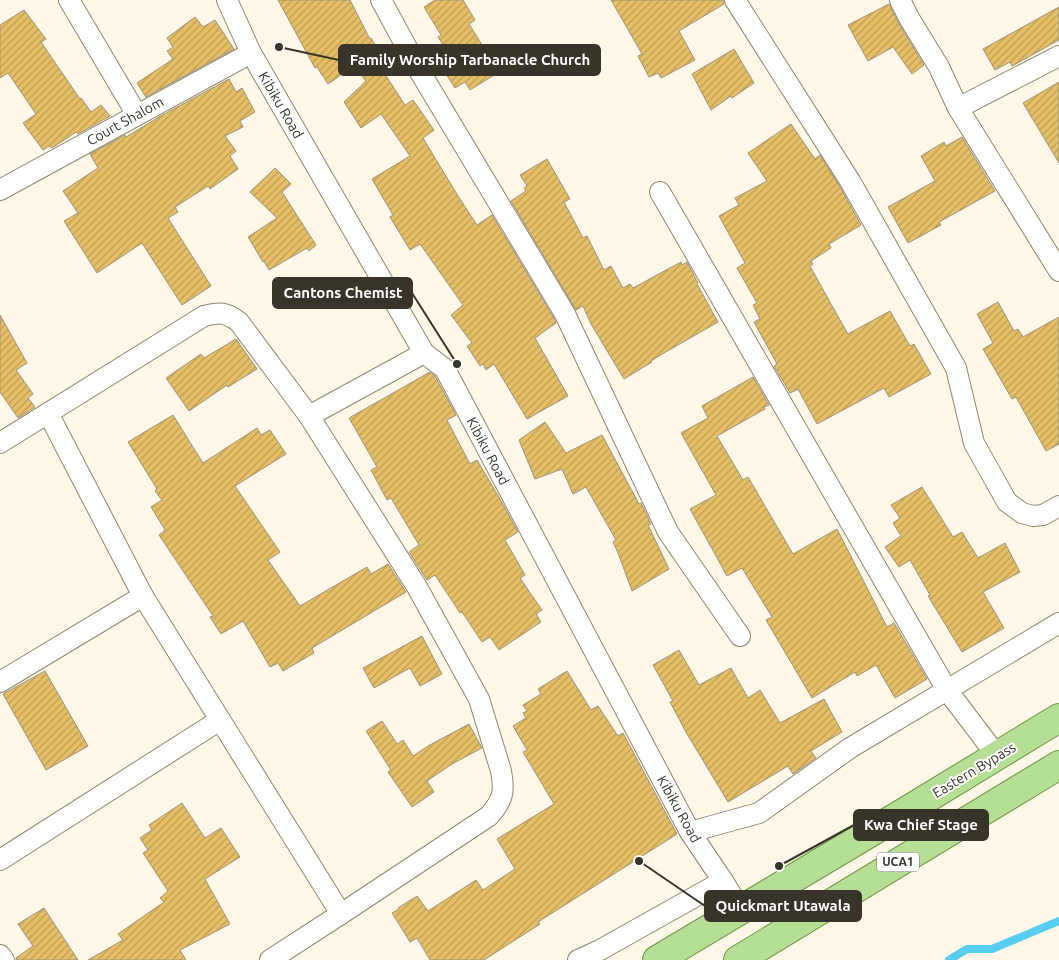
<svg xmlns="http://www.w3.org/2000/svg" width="1059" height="960" viewBox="0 0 1059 960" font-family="Ubuntu,sans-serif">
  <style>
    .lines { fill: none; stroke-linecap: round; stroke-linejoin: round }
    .stream { stroke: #57cef1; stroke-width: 8 }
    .building { fill: url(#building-hatch); stroke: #9d927a }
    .minor-casing { stroke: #8f856d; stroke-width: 22 }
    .primary-casing { stroke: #699641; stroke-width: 30 }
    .minor { stroke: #fff; stroke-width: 20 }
    .primary { stroke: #b5df94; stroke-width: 28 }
    .labels { text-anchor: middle; stroke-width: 4; stroke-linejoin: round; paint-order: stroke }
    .shield { fill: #fff; stroke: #74716a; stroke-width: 1 }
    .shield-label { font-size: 12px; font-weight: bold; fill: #39342a }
    .street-label { font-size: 14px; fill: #39342a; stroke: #fff }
    .leader { fill: none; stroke: #39342a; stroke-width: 2 }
    .callout-dot { fill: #39342a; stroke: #fff; stroke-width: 2 }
    .callout { fill: #39342a; stroke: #39342a; stroke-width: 2 }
    .callout-label { font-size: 15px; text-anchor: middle; font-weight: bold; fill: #fff }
  </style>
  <defs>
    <pattern id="building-hatch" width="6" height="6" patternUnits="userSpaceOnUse" patternTransform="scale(1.25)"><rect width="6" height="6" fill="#e5be66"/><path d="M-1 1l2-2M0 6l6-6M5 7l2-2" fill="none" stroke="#bb9b54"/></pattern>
  </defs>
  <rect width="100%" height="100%" fill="#fff8e8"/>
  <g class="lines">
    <polyline class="stream" points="949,960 967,949 992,949 1059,921"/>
  </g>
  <g class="building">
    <polygon points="278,0 350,0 370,39 371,38 383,58 377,62 405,105 413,100 434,130 423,138 458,196 477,225 492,215 555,320 556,323 535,338 568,396 527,419 494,364 486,370 483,364 480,366 467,346 472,343 451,315 463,305 420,244 410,250 390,217 393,215 372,179 410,156 381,114 361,128 344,102 366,81 354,66 328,84 317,67 315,68"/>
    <polygon points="435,0 463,0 475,20 469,24 499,72 470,90 465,82 455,88 439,63 450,56 438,37 441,35 424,7"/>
    <polygon points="611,0 723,0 724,4 679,31 695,60 661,78 658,73 649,77 638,56 642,54"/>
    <polygon points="889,4 899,24 924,65 912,74 893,47 868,61 848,25"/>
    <polygon points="1059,7 1059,40 1012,66 1010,62 995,70 983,49"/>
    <polygon points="24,10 46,39 41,42 80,99 81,98 91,112 101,105 110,116 78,134 76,132 52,148 49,146 43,150 23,123 36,114 8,73 0,78 0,25"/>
    <polygon points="195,17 203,27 215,20 234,49 146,97 137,83 173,59 167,51 173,47 167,38"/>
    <polygon points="734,49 754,83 732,98 731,96 711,110 692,74"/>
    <polygon points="229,79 236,92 242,88 255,112 240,121 243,127 225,136 236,151 230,156 238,169 210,189 208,186 175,207 178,212 168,218 211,286 182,305 142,243 97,273 64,221 78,213 63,191 98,168 90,154 125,135 126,137 159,117"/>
    <polygon points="1059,82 1059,163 1023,103"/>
    <polygon points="791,124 815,159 820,155 840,187 861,225 829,244 831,248 811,261 813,264 810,266 836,313 848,334 890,311 910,346 914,344 931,374 889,397 884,388 817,424 798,389 790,393 774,366 777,364 754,322 760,319 753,305 757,303 737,268 745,263 719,216 739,205 735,198 767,181 748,153"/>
    <polygon points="962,137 995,191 939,222 941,225 908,243 888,207 935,181 921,156 944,142 946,146"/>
    <polygon points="547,159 570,199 564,202 583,238 587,236 604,270 611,266 623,288 630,284 633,288 681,262 682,265 687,262 698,283 697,284 718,322 664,353 651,361 652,362 624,379 591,324 583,306 576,310 511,201 526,191 524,188 527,186 520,175"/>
    <polygon points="275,168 291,184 282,192 316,245 309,251 307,248 269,270 264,261 263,262 248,237 277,218 250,192"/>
    <polygon points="998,302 1014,331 1018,329 1023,337 1059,317 1059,444 1046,451 1016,397 1012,399 983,349 993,343 977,314"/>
    <polygon points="0,315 27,363 16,370 33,394 28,398 35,407 18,418 0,392"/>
    <polygon points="236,339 257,369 228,387 227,385 189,411 166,378 201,354 204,358"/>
    <polygon points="430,372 435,376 456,415 447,420 470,464 477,460 500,499 518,532 505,540 525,575 520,578 542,610 536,614 541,622 499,650 490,637 482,642 462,612 460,613 435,575 427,580 409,552 419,545 391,498 387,500 371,470 377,467 349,418"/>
    <polygon points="753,377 769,405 764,407 765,409 717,436 743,480 748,477 793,554 837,529 887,627 894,623 927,679 895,698 876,665 857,676 855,672 812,698 766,620 772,617 742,568 727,576 690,509 716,495 681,433 708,418 702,406"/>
    <polygon points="173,415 203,463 257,428 261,435 270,430 286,454 235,486 280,552 268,560 300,606 367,567 371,574 388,564 406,592 312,648 314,653 283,671 278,663 270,667 243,621 221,634 210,617 213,616 159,535 165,530 151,507 162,500 155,491 157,489 128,442"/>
    <polygon points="545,422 566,453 602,435 639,504 641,503 651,524 648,525 669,569 632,591 618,553 613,542 616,540 586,487 573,494 562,469 535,479 519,440"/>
    <polygon points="922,487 953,537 962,532 978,558 1005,543 1020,572 983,592 1004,628 962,652 928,596 930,595 910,560 899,567 885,547 901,536 893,523 900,518 891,505"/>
    <polygon points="422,636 442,674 420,686 410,668 374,688 363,668"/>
    <polygon points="679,650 699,685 731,668 748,698 760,690 780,723 824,699 842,732 811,751 816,758 793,774 788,766 728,802 687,734 670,702 673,701 653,665"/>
    <polygon points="45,671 88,746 46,770 3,694"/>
    <polygon points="567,671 591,710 598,706 618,736 623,733 677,834 538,922 540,924 484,960 430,960 417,938 410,942 392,913 399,909 398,908 417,896 428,911 476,880 483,890 515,869 497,839 554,804 523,752 527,750 513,726 526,718 523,713 527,711 523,705 541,694 538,689"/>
    <polygon points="382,721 397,744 403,740 413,756 428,746 469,724 482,748 452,764 427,781 434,792 412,807 388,772 391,770 366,731"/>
    <polygon points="182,803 205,838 221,828 240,857 205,879 230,924 180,950 186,960 88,960 123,940 118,934 164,902 160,898 168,891 143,853 148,850 140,838 152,830 149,825"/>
    <polygon points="44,908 78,960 16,960 16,958 33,946 18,924"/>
  </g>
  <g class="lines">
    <g class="minor-casing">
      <g id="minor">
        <polyline points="69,0 137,115"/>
        <polyline points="227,0 251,53 424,353 445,369 690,832 723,881 741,910"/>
        <polyline points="381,0 420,72 565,314 668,532 740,636"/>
        <polyline points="735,0 850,181 956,368 974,443 1007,502 1022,513 1033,516 1043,515 1059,506"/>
        <polyline points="900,0 909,18 939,67 958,108 1059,271"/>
        <polyline points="958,108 1059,56"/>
        <polyline points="0,190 251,53"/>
        <polyline points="660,192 947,690 997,756"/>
        <polyline points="48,413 143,596 341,914"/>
        <polyline points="309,416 424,353"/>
        <path d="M0,443L204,316C220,312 226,312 239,322L309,416L417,587L479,699L501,771C505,792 503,800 489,816L341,914L270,960"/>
        <polyline points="0,682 143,596"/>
        <polyline points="690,832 759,813 850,748 1059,623"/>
        <polyline points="0,860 220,720"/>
        <polyline points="0,955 4,960"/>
        <polyline points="578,960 600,950 723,881"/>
      </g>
    </g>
    <g class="primary-casing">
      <g id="primary">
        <polyline points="657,960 903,813 1059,718"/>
        <polyline points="738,960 1059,765"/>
      </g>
    </g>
    <use href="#minor" class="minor"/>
    <use href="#primary" class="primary"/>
  </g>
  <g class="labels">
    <rect class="shield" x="877" y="852.5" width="42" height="19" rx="4"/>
    <g class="shield-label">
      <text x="898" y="866">UCA1</text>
    </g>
    <g class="street-label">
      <text transform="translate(281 105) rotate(60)" y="5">Kibiku Road</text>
      <text transform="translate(125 121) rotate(-29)" y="5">Court Shalom</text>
      <text transform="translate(488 451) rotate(62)" y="5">Kibiku Road</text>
      <text transform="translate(974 770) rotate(-31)" y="5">Eastern Bypass</text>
      <text transform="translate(679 809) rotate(61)" y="5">Kibiku Road</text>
    </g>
  </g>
  <path class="leader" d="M279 47L339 60M457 364L412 293M779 866L854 825M639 861L705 906"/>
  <g class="callout-dot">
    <circle cx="279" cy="47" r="5"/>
    <circle cx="457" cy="364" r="5"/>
    <circle cx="779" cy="866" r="5"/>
    <circle cx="639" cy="861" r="5"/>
  </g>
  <g class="callout">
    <rect x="339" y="45" width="261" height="30" rx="5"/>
    <rect x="273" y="278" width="139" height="30" rx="5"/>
    <rect x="854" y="810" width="134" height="30" rx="5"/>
    <rect x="705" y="891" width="156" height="30" rx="5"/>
  </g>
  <g class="callout-label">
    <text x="470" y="65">Family Worship Tarbanacle Church</text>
    <text x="343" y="298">Cantons Chemist</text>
    <text x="921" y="830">Kwa Chief Stage</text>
    <text x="783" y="911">Quickmart Utawala</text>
  </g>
</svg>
